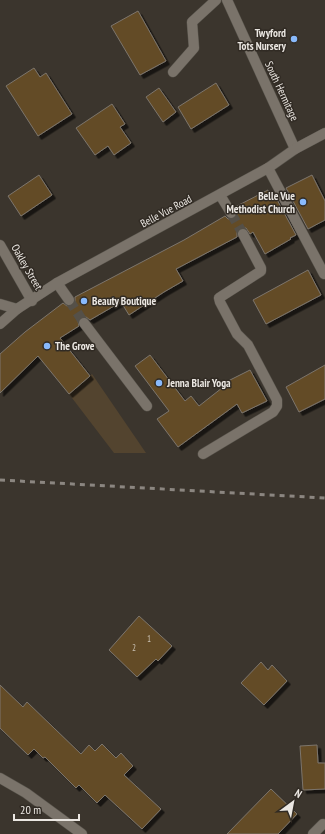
<svg xmlns="http://www.w3.org/2000/svg" width="325" height="834" viewBox="0 0 325 834" font-family="'PT Sans Narrow',sans-serif">
  <style>
    .green { fill: #53442f }
    .building { fill: #644b26; stroke: #7c756c; filter: url(#shadow) }
    .lines { fill: none; stroke-linecap: round; stroke-linejoin: round }
    .minor-tunnel { stroke: #555048; stroke-width: 10; stroke-dasharray: 10 5; stroke-linecap: butt }
    .minor-casing { stroke: #56524a; stroke-width: 11 }
    .minor { stroke: #7a736a; stroke-width: 10 }
    .rail { stroke: #8b8680; stroke-width: 3; stroke-dasharray: 5 5; stroke-linecap: butt }
    .poi-dot { fill: #89bafc; stroke: #312b24; stroke-width: 1.5 }
    .labels { text-anchor: middle; stroke-width: 3; stroke-linejoin: round; paint-order: stroke }
    .number-label { font-size: 9px; fill: #c9c0b3 }
    .poi-label { font-size: 11px; font-weight: bold; fill: #ebe7e2; stroke: #312b24; text-anchor: start }
    .street-label { font-size: 11px; fill: #ebe7e2; stroke: #312b24 }
  </style>
  <defs>
    <filter id="shadow"><feDropShadow dx="3.5" dy="3.5" stdDeviation="0" flood-color="#0009"/></filter>
  </defs>
  <rect width="100%" height="100%" fill="#3b352d"/>
  <polygon class="green" points="92,374 146,453 114,453 69,394"/>
  <g class="building">
    <polygon points="138,11 166,61 140,75 111,26"/>
    <polygon points="34,68 40,77 46,73 72,114 38,136 6,86"/>
    <polygon points="216,83 229,105 191,129 178,107"/>
    <polygon points="159,88 176,112 163,122 146,97"/>
    <polygon points="112,104 125,124 120,127 131,143 114,155 108,146 95,155 76,128"/>
    <polygon points="39,175 52,195 21,216 8,196"/>
    <polygon points="312,175 325,201 325,220 308,229 286,188"/>
    <polygon points="268,190 271,196 274,194 296,235 290,238 291,239 265,254 253,232 250,234 246,228 240,228 237,231 237,237 176,269 183,281 164,292 129,315 121,302 90,320 86,317 80,318 78,321 79,326 60,338 90,376 69,394 38,356 0,393 0,354 25,332 63,303 67,306 72,305 75,302 75,297 184,240 225,216 228,219 234,219 237,213 235,207"/>
    <polygon points="308,270 321,295 266,324 253,300"/>
    <polygon points="150,355 185,401 191,396 199,406 227,384 226,382 250,370 267,401 242,413 237,404 178,447 157,419 169,411 135,366"/>
    <polygon points="325,365 325,399 299,412 286,387"/>
    <polygon points="139,616 172,646 158,661 156,659 137,677 109,650"/>
    <polygon points="261,662 268,670 272,665 287,681 264,705 241,683"/>
    <polygon points="0,685 23,707 27,702 81,754 89,745 95,751 102,744 116,758 121,753 133,766 124,775 161,809 142,829 105,795 97,803 79,785 76,788 45,757 43,758 34,749 28,755 0,728"/>
    <polygon points="317,745 318,763 325,763 325,789 303,790 300,746"/>
    <polygon points="271,789 297,814 278,834 227,834"/>
  </g>
  <g class="lines">
    <g class="minor-tunnel">
      <polyline points="231,213 243,234"/>
      <polyline points="69,300 84,323"/>
    </g>
    <g class="minor-casing">
      <g id="minor">
        <polyline points="227,0 295,149"/>
        <polyline points="173,72 194,48 192,22 216,0"/>
        <polyline points="268,168 324,274"/>
        <polyline points="220,195 231,213"/>
        <polyline points="0,245 32,301"/>
        <polyline points="57,283 69,300"/>
        <polyline points="0,304 17,309"/>
        <polyline points="84,323 147,406"/>
        <polyline points="0,324 17,309 57,283 268,168 295,149 325,133"/>
        <polyline points="203,454 273,412 277,406 277,400 248,345 237,334 220,302 219,298 222,296 261,271 261,268 243,234"/>
        <polyline points="0,778 26,793 82,834"/>
        <polyline points="313,834 323,824"/>
      </g>
    </g>
    <use href="#minor" class="minor"/>
    <polyline class="rail" points="0,480 325,498"/>
  </g>
  <g class="poi-dot">
    <circle cx="294" cy="39" r="4"/>
    <circle cx="303" cy="202" r="4"/>
    <circle cx="84" cy="301" r="4"/>
    <circle cx="47" cy="346" r="4"/>
    <circle cx="159" cy="383" r="4"/>
  </g>
  <g class="labels">
    <g class="number-label">
      <text x="149" y="642">1</text>
      <text x="134" y="651">2</text>
    </g>
    <g class="poi-label">
      <text x="286" y="37" text-anchor="end">Twyford<tspan x="286" dy="13">Tots Nursery</tspan></text>
      <text x="295" y="200" text-anchor="end">Belle Vue<tspan x="295" dy="13">Methodist Church</tspan></text>
      <text x="92" y="305">Beauty Boutique</text>
      <text x="55" y="350">The Grove</text>
      <text x="167" y="387">Jenna Blair Yoga</text>
    </g>
    <g class="street-label">
      <text transform="translate(282 91) rotate(65)" y="4">South Hermitage</text>
      <text transform="translate(166 211) rotate(-28)" y="4">Belle Vue Road</text>
      <text transform="translate(27 267) rotate(60)" y="4">Oakley Street</text>
    </g>
  </g>
  <g transform="translate(293 802) rotate(32)" stroke="#312b24" stroke-width="3" paint-order="stroke">
  <path d="M0-3L7 15L0 10L-7 15Z" fill="#ebe7e2"/>
  <text y="-6" font-size="11" font-weight="bold" text-anchor="middle" fill="#ebe7e2">N</text>
  </g>
  <path d="M14 814v6h65v-6" fill="none" stroke="#ebe7e2" stroke-width="2"/>
  <text x="20" y="814" font-size="12" fill="#ebe7e2" stroke="#312b24" stroke-width="3" paint-order="stroke">20 m</text>
</svg>
